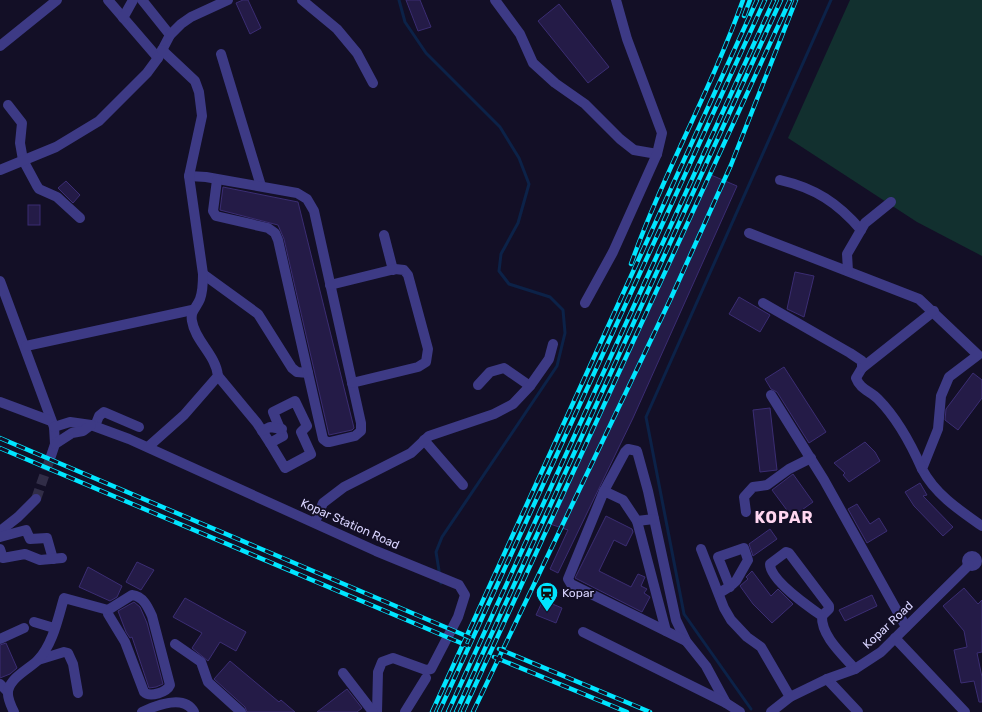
<svg xmlns="http://www.w3.org/2000/svg" width="982" height="712" viewBox="0 0 982 712" font-family="Rubik,sans-serif">
  <style>
    .green { fill: #12302f }
    .lines { fill: none; stroke-linecap: round; stroke-linejoin: round }
    .stream { stroke: #0c2248; stroke-width: 3 }
    .building { fill: #241b47; stroke: #3b2d73 }
    .minor-tunnel { stroke: #312d47; stroke-width: 10; stroke-dasharray: 10 5; stroke-linecap: butt }
    .minor { stroke: #3d3a85; stroke-width: 10 }
    .rail-casing { stroke: #00e5ff; stroke-width: 4.5 }
    .rail { stroke: #130f26; stroke-width: 3; stroke-dasharray: 9; stroke-linecap: butt }
    .labels { text-anchor: middle; stroke-width: 4; stroke-linejoin: round; paint-order: stroke }
    .street-label { font-size: 12px; fill: #d9d4ff; stroke: #130f26 }
    .poi-label { font-size: 12px; fill: #d9d4ff; stroke: #130f26; text-anchor: start }
    .district-label { font-size: 16px; font-weight: bold; letter-spacing: 1px; fill: #ffd6f0; stroke: #130f26 }
  </style>
  <rect width="100%" height="100%" fill="#130f26"/>
  <polygon class="green" points="850,0 982,0 982,256 917,222 788,138"/>
  <g class="lines">
    <g class="stream">
      <polyline points="399,0 405,22 426,53 500,127 519,158 529,184 518,223 501,254 499,271 509,284 550,297 563,310 565,333 557,366 442,537 436,552 441,583"/>
      <polyline points="751,709 684,614 646,417 831,0"/>
    </g>
  </g>
  <g class="building">
    <polygon points="243,0 248,0 261,28 250,34 236,3"/>
    <polygon points="406,0 420,0 431,27 418,31"/>
    <polygon points="559,4 609,67 588,83 538,21"/>
    <polygon points="711,175 737,186 633,418 558,573 550,569 568,530 550,524"/>
    <polygon points="66,181 80,195 73,203 58,188"/>
    <polygon points="223,187 298,202 354,428 352,430 329,435 284,239 278,225 220,210"/>
    <rect x="28" y="205" width="12" height="20"/>
    <polygon points="795,272 814,276 804,317 787,309"/>
    <polygon points="739,297 770,315 760,332 729,314"/>
    <polygon points="784,367 826,432 809,443 777,392 771,389 765,379"/>
    <polygon points="973,373 982,380 982,398 958,430 945,420 946,409"/>
    <polygon points="770,408 777,470 760,472 753,410"/>
    <polygon points="865,442 875,452 880,461 849,482 843,475 845,473 834,463"/>
    <polygon points="793,474 813,502 792,517 772,490"/>
    <polygon points="920,483 927,495 923,496 953,527 943,536 914,506 905,492"/>
    <polygon points="857,504 870,524 879,518 887,531 867,543 848,509"/>
    <polygon points="606,516 632,529 633,532 626,546 614,540 599,571 631,587 638,574 645,577 641,586 647,589 644,593 650,597 642,612 575,578"/>
    <polygon points="770,529 777,539 753,556 749,544"/>
    <polygon points="137,562 154,570 141,590 126,582"/>
    <polygon points="88,567 122,586 117,597 110,601 79,587"/>
    <polygon points="752,571 771,596 778,589 793,604 772,623 753,604 740,586 748,579 746,577"/>
    <polygon points="964,588 978,604 982,600 982,652 977,653 982,677 982,702 979,702 974,681 961,683 954,650 967,647 964,631 943,606"/>
    <polygon points="872,595 877,606 845,621 839,610"/>
    <polygon points="185,598 246,632 236,651 220,642 208,661 192,648 202,633 173,617"/>
    <polygon points="543,600 562,608 556,623 536,615"/>
    <polygon points="134,602 140,607 147,623 163,684 156,687 149,688 132,637 130,638 126,632 118,611"/>
    <polygon points="6,643 17,668 10,674 0,678 0,645"/>
    <polygon points="230,661 279,702 281,700 295,712 247,712 245,707 214,679"/>
    <polygon points="347,689 362,708 357,712 317,712"/>
  </g>
  <g class="lines">
    <polyline class="minor-tunnel" points="36,499 51,456"/>
    <g class="minor">
      <polyline points="108,0 158,58"/>
      <polyline points="142,0 170,35"/>
      <polyline points="302,0 337,29 357,53 373,83"/>
      <polyline points="495,0 520,34 533,63 555,83 585,104 620,139 634,150 657,154 662,133 627,39 616,0"/>
      <polyline points="123,18 133,0"/>
      <polyline points="0,46 57,0"/>
      <polyline points="221,54 261,186"/>
      <polyline points="8,105 22,123 20,143 23,160 37,186 39,189 57,197 80,218"/>
      <polyline points="0,170 56,147 99,121 147,73 158,58 170,35 181,24 191,17 228,0"/>
      <polyline points="189,176 206,177 297,193 307,199 314,211 361,423 361,431 355,436 330,442 327,442 323,439 308,373 297,372 292,368 258,314 203,274"/>
      <polyline points="217,180 213,211 216,216 268,228 275,233 278,240 308,373"/>
      <path d="M780,180C815,188 838,203 861,230"/>
      <path d="M749,233L919,299L978,355L949,377L941,396L938,429L922,469C935,494 959,510 982,526"/>
      <polyline points="384,235 393,270"/>
      <polyline points="848,271 847,254 865,223 891,202"/>
      <polyline points="0,281 54,427 55,444 51,456"/>
      <polyline points="330,285 395,269 404,270 408,275 428,349 426,362 418,367 352,383"/>
      <polyline points="585,303 613,252 657,154"/>
      <path d="M763,303L850,353L862,361V368L856,378C860,389 870,391 878,399C897,418 911,444 922,469"/>
      <polyline points="26,346 192,310"/>
      <polyline points="862,368 934,311"/>
      <polyline points="218,376 257,423 270,443"/>
      <polyline points="478,385 490,372 504,368 530,386"/>
      <polyline points="771,395 824,480 906,627"/>
      <polygon points="295,401 307,426 301,432 311,454 285,468 270,443 283,436 273,412"/>
      <polyline points="0,402 51,421"/>
      <polyline points="95,426 99,416 104,412 139,427"/>
      <polyline points="54,427 70,422 91,425 129,439 376,551 459,585 465,595 458,617 431,669 426,670 393,658 382,662 378,672 377,712"/>
      <polyline points="262,431 270,427 282,429"/>
      <polyline points="424,440 463,485"/>
      <polyline points="55,444 72,433 83,431 91,425"/>
      <path d="M148,447L184,415L218,376C216,355 195,341 192,321C190,311 197,307 200,299C203,291 203,282 203,274L189,176L202,116L199,92L195,81L162,50"/>
      <polyline points="604,491 625,452 628,449 637,451 648,491 676,620 686,641 706,666 726,703"/>
      <polyline points="746,512 744,497 753,487 767,485 789,469 811,458"/>
      <polyline points="654,519 637,521 623,500 604,491 568,579 571,584 686,641"/>
      <polyline points="637,521 666,631"/>
      <polyline points="315,522 323,503 344,487 411,453 429,436 494,414 513,404 530,386 549,359 553,344"/>
      <polyline points="0,531 18,517 36,499"/>
      <polyline points="0,537 26,530 30,539 47,538 53,559"/>
      <polyline points="0,549 3,558 25,554 40,560 62,558"/>
      <polyline points="701,549 724,608 731,620 747,637 761,647 790,697"/>
      <circle cx="972" cy="561" r="5"/>
      <path d="M719,593C725,590 731,586 736,581L748,560L744,548L718,557L730,587"/>
      <path d="M132,595C143,596 148,607 152,616L170,685C167,692 150,698 144,692L125,642L108,614V610Z"/>
      <path d="M822,616L829,609V606L789,553L786,552L770,564C770,580 809,607 822,616C821,636 843,655 855,669"/>
      <polyline points="34,622 54,628"/>
      <polyline points="583,632 726,703 740,712"/>
      <polyline points="895,638 965,712"/>
      <polyline points="0,639 24,628"/>
      <polyline points="175,644 201,662 208,682 241,712"/>
      <polyline points="38,660 64,652 68,653 73,664 78,693"/>
      <polyline points="343,673 373,712"/>
      <polyline points="827,679 858,712"/>
      <polyline points="0,684 8,692"/>
      <path d="M14,712C11,706 7,698 8,691C11,677 29,669 38,660C53,644 58,618 64,598L108,610"/>
      <path d="M142,712C157,705 184,694 194,712"/>
      <polyline points="405,712 426,678"/>
      <polyline points="771,712 790,697 827,679 855,669 881,652 969,565"/>
    </g>
    <g class="rail-casing">
      <g id="rail">
        <polyline points="744,16 750,0"/>
        <path d="M631,264C663,174 711,90 743,0"/>
        <polyline points="0,438 471,638"/>
        <polyline points="0,448 468,646"/>
        <polyline points="499,649 650,712"/>
        <polyline points="494,657 627,712"/>
        <polyline points="432,712 757,0"/>
        <polyline points="439,712 765,0"/>
        <polyline points="448,712 774,0"/>
        <polyline points="456,712 781,0"/>
        <polyline points="463,712 790,0"/>
        <polyline points="473,712 671,298 731,165 796,0"/>
      </g>
    </g>
    <use href="#rail" class="rail"/>
  </g>
  <defs>
    <g id="station-pin" transform="scale(1.15)"><path d="M0 17L-7.5 6A9.5 9.5 0 1 1 7.5 6Z" fill="#00e5ff" stroke="#130f26"/><path d="M-3-6H3Q5-6 5-4V2Q5 4 3 4L4.5 6H3L1.5 4h-3L-3 6H-4.5L-3 4Q-5 4-5 2V-4Q-5-6-3-6ZM-3.5-4v3h7v-3ZM-3.5 1v1.5H-2V1ZM2 1v1.5H3.5V1Z" fill="#111"/></g>
  </defs>
  <g fill-rule="evenodd">
    <use href="#station-pin" x="547" y="593"/>
  </g>
  <g class="labels">
    <g class="street-label">
      <text transform="translate(350 524) rotate(24)" y="4">Kopar Station Road</text>
      <text transform="translate(888 625) rotate(-43)" y="4">Kopar Road</text>
    </g>
    <g class="poi-label">
      <text x="562" y="597">Kopar</text>
    </g>
    <g class="district-label">
      <text x="784" y="523">KOPAR</text>
    </g>
  </g>
</svg>
